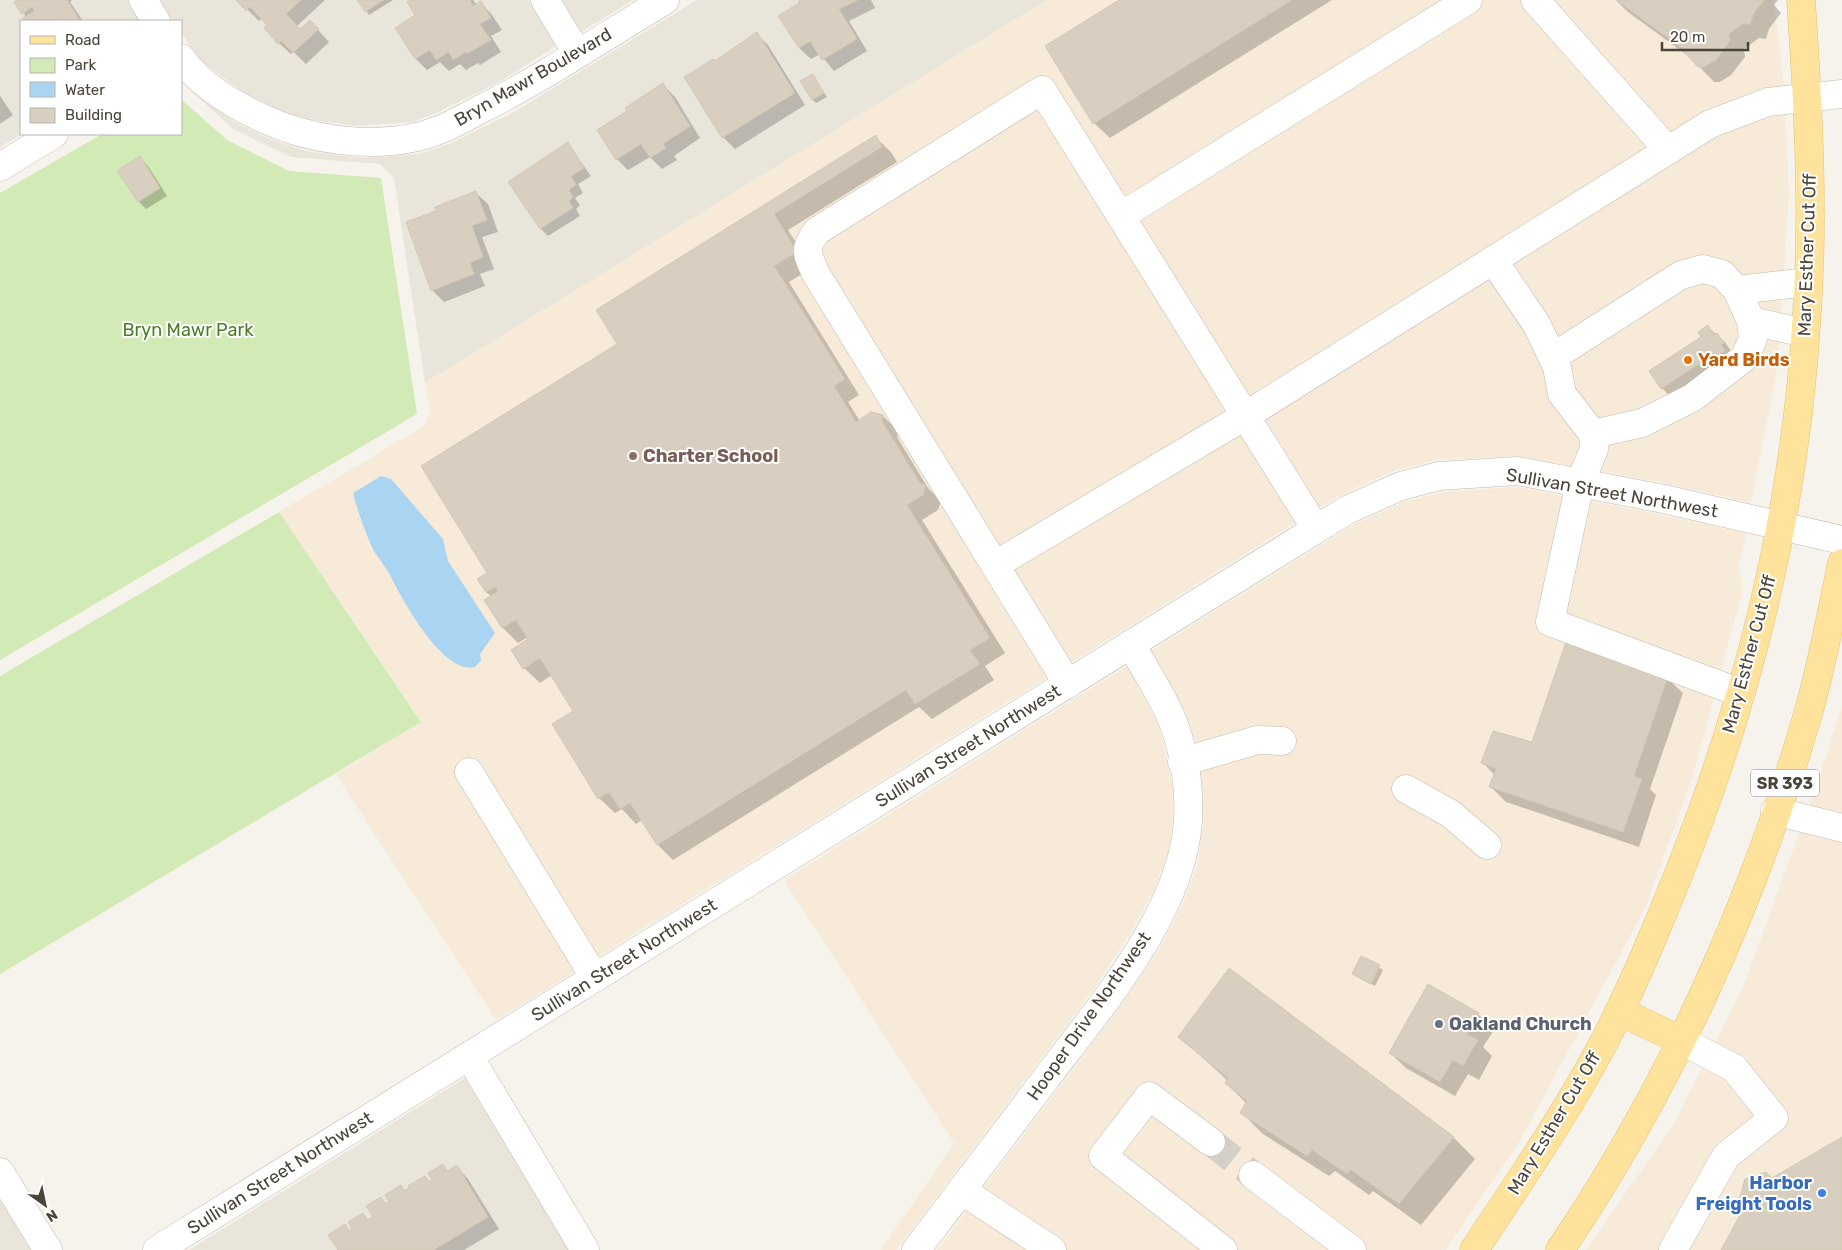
<svg xmlns="http://www.w3.org/2000/svg" width="1842" height="1250" viewBox="0 0 1842 1250" font-family="Rubik,sans-serif">
  <style>
    .residential { fill: #eae5da }
    .commercial { fill: #f7ead8 }
    .green { fill: #d2eab5 }
    .water { fill: #a9d4f2 }
    .shadow { fill: #0003 }
    .building { fill: #d8cfc1; stroke: #d3c7b4 }
    .lines { fill: none; stroke-linecap: round; stroke-linejoin: round }
    .minor-tunnel { stroke: #d4d0c8; stroke-width: 28; stroke-dasharray: 28 14; stroke-linecap: butt }
    .minor-casing { stroke: #c2bbae; stroke-width: 29 }
    .major-casing { stroke: #e6c16a; stroke-width: 29 }
    .minor { stroke: #fff; stroke-width: 28 }
    .major { stroke: #ffe39c; stroke-width: 28 }
    .food-dot { fill: #e8710a; stroke: #fff; stroke-width: 2 }
    .education-dot { fill: #8d6e63; stroke: #fff; stroke-width: 2 }
    .worship-dot { fill: #6b7280; stroke: #fff; stroke-width: 2 }
    .shop-dot { fill: #3f7fe0; stroke: #fff; stroke-width: 2 }
    .labels { text-anchor: middle; stroke-width: 4; stroke-linejoin: round; paint-order: stroke }
    .shield { fill: #fff; stroke: #817c74; stroke-width: 1 }
    .shield-label { font-size: 16px; font-weight: bold; fill: #4b4439 }
    .street-label { font-size: 18px; fill: #4b4439; stroke: #fff }
    .park-label { font-size: 18px; fill: #4a7f2a; stroke: #fff }
    .food-label { font-size: 18px; font-weight: bold; fill: #c56008; stroke: #fff; text-anchor: start }
    .education-label { font-size: 18px; font-weight: bold; fill: #785e54; stroke: #fff; text-anchor: start }
    .worship-label { font-size: 18px; font-weight: bold; fill: #5b616d; stroke: #fff; text-anchor: start }
    .shop-label { font-size: 18px; font-weight: bold; fill: #366cbe; stroke: #fff; text-anchor: end }
  </style>
  <rect width="100%" height="100%" fill="#f6f3ec"/>
  <g class="residential">
    <polygon points="0,0 127,0 140,21 21,21 22,134 0,147"/>
    <polygon points="160,0 528,0 556,46 497,83 434,114 412,122 356,126 307,119 279,110 246,94 202,62 181,33 181,21 173,21"/>
    <polygon points="562,0 633,0 581,32"/>
    <polygon points="697,0 1047,0 425,383 394,178 380,164 291,157 233,129 188,88 235,122 272,140 306,151 361,158 419,154 449,144 514,112"/>
    <polygon points="465,1078 569,1250 189,1250"/>
    <polygon points="0,1200 31,1250 0,1250"/>
  </g>
  <g class="commercial">
    <polygon points="1047,0 1774,0 1784,89 1789,195 1777,369 1751,503 1665,483 1517,456 1435,460 1393,471 1338,496 496,1020 336,775 421,721 279,512 424,426 430,413 425,383"/>
    <polygon points="1517,487 1663,515 1746,533 1739,565 1742,592 1693,775 1646,906 1521,1139 1446,1250 937,1250 1116,1012 1158,951 1182,906 1198,863 1203,825 1202,790 1192,736 1185,713 1151,651 1355,524 1407,501 1443,492"/>
    <polygon points="1127,666 1157,722 1163,740 1173,788 1173,818 1169,850 1155,888 1131,932 1092,991 896,1250 881,1250 954,1143 784,880"/>
    <polygon points="1842,707 1842,1250 1586,1250 1673,1125 1744,985 1818,781"/>
  </g>
  <g class="green">
    <polygon points="181,99 227,140 289,171 381,178 417,414 0,660 0,193 102,134 181,134"/>
    <polygon points="279,512 421,722 0,974 0,676"/>
  </g>
  <path class="water" d="M381,476L391,479L443,539L448,561L495,633L480,654L481,660L475,667C442,675 401,597 389,573C384,564 376,556 372,547C366,534 356,506 353,493Z"/>
  <g class="shadow">
    <polygon points="19,0 72,0 70,2 83,21 27,21"/>
    <polygon points="238,0 325,0 297,26 301,30 310,21 329,42 306,64 293,51 291,54 279,43 262,18 259,21"/>
    <polygon points="359,0 393,0 369,15"/>
    <polygon points="412,0 473,0 477,5 481,3 492,15 502,30 491,36 501,52 480,65 478,63 466,70 460,64 449,71 440,62 427,70 416,59 417,16"/>
    <polygon points="801,0 871,0 875,8 849,21 867,51 834,71 820,54 811,59 799,48"/>
    <polygon points="1121,0 1332,0 1110,138 1094,123 1047,47"/>
    <polygon points="1616,0 1778,0 1774,5 1781,13 1769,29 1766,39 1759,38 1744,49 1745,57 1731,75 1720,82 1714,82 1691,58 1628,12"/>
    <polygon points="756,34 768,45 805,105 735,149 723,137 686,77 715,63"/>
    <polygon points="812,75 827,97 816,103 813,100"/>
    <polygon points="663,85 675,97 700,138 674,156 677,160 662,169 650,157 628,170 617,159 629,112"/>
    <polygon points="0,96 13,115 0,124"/>
    <polygon points="875,137 891,152 897,162 788,230 812,268 789,282 859,395 848,402 860,421 872,413 883,416 898,431 897,437 928,488 941,501 938,510 922,520 1005,653 985,666 994,680 932,719 919,707 673,860 658,845 642,820 636,824 622,809 615,813 599,798 574,711 552,675 540,683 524,668 530,640 528,637 518,643 503,628 492,597 486,592 489,573 619,344 598,310"/>
    <polygon points="568,144 591,176 578,184 583,193 575,198 580,205 576,209 580,216 548,236 541,229 510,182"/>
    <polygon points="140,158 148,166 167,196 146,209 139,202"/>
    <polygon points="476,193 488,204 498,232 482,237 494,269 480,274 485,286 444,302 432,290 438,212"/>
    <polygon points="1708,327 1725,342 1731,351 1728,353 1731,359 1707,371 1670,396 1662,388 1703,337"/>
    <polygon points="1667,678 1683,693 1650,789 1656,795 1639,847 1506,802 1491,787 1495,775 1483,763 1533,743"/>
    <polygon points="1362,957 1383,970 1375,986 1354,974"/>
    <polygon points="1229,970 1454,1138 1475,1159 1421,1225 1373,1191 1369,1195 1335,1171 1329,1176 1263,1134 1242,1113 1247,1104 1226,1083 1228,1081 1180,1037"/>
    <polygon points="1428,986 1478,1014 1494,1030 1483,1047 1492,1056 1479,1080 1468,1074 1455,1096 1406,1068 1390,1053"/>
    <polygon points="443,1166 448,1172 457,1167 468,1179 499,1229 464,1250 339,1250 345,1226 351,1232 363,1215 369,1221 374,1218 381,1199 386,1204 391,1201 400,1187 406,1192 424,1177 430,1183"/>
  </g>
  <g class="building">
    <polygon points="17,0 67,0 80,20 25,21 23,18 34,11 32,7 22,14 14,2"/>
    <polygon points="236,0 301,0 286,14 300,29 310,20 319,29 293,53 281,41 278,44 264,28 267,25 250,7 246,11"/>
    <polygon points="357,0 384,0 365,12"/>
    <polygon points="409,0 470,0 473,6 481,1 491,18 480,24 491,40 467,54 466,52 453,60 449,52 436,60 430,50 415,59 395,28 415,15 407,2"/>
    <polygon points="858,0 839,9 857,39 822,60 810,41 799,48 778,16 799,3 799,0"/>
    <polygon points="1119,0 1292,0 1093,124 1045,46"/>
    <polygon points="1616,0 1764,0 1754,13 1750,25 1744,23 1729,34 1730,41 1716,60 1704,67 1698,67 1679,46"/>
    <polygon points="757,32 795,93 722,138 684,77 713,59 715,61"/>
    <polygon points="813,74 824,93 812,100 800,81"/>
    <polygon points="663,83 690,126 663,144 666,148 650,158 641,144 616,160 597,130 627,111 625,108"/>
    <polygon points="876,135 882,147 774,214 797,252 774,266 845,379 834,386 856,422 871,412 883,415 882,421 920,483 926,485 923,495 907,505 990,638 970,650 980,664 915,704 906,690 657,845 630,803 620,809 609,792 598,799 552,724 573,711 540,658 523,669 511,650 528,639 516,620 502,628 484,600 498,591 495,587 486,592 477,579 487,573 421,466 617,344 596,310"/>
    <polygon points="568,142 584,168 571,176 576,185 569,190 573,197 569,201 573,208 540,229 508,182"/>
    <polygon points="140,156 160,188 138,202 117,171"/>
    <polygon points="476,191 487,220 472,226 483,257 470,263 474,274 431,291 406,222 436,211 435,207"/>
    <polygon points="1708,325 1714,335 1717,333 1724,343 1721,345 1725,351 1701,366 1699,364 1661,389 1649,371 1701,337 1698,332"/>
    <polygon points="1566,642 1668,676 1634,776 1642,779 1623,832 1489,787 1496,769 1481,763 1493,731 1532,742"/>
    <polygon points="1361,956 1380,965 1371,984 1352,974"/>
    <polygon points="1229,968 1454,1137 1399,1204 1351,1170 1347,1174 1312,1150 1307,1156 1240,1113 1247,1101 1225,1083 1228,1078 1178,1037"/>
    <polygon points="1428,984 1479,1013 1467,1034 1478,1040 1463,1066 1453,1060 1440,1082 1389,1053"/>
    <polygon points="1842,1137 1842,1250 1721,1250 1744,1208 1739,1200 1745,1179 1766,1172 1772,1178"/>
    <polygon points="443,1164 447,1171 457,1165 488,1217 434,1250 338,1250 328,1235 345,1224 349,1231 352,1229 348,1222 363,1213 367,1220 373,1217 366,1206 381,1197 385,1204 389,1201 385,1195 401,1185 404,1191 409,1188 408,1186 425,1176 429,1182 432,1180 428,1173"/>
  </g>
  <g class="lines">
    <polyline class="minor-tunnel" points="1211,1142 1253,1175"/>
    <g class="minor-casing">
      <g id="minor">
        <polyline points="143,0 156,21"/>
        <polyline points="545,0 577,53"/>
        <polyline points="1535,0 1668,150"/>
        <path d="M181,58C200,85 232,104 262,118C308,140 367,148 417,137C439,132 459,121 479,110C543,78 604,37 665,0"/>
        <polyline points="0,167 54,134"/>
        <polyline points="1121,216 1468,0"/>
        <polyline points="1493,260 1537,325 1557,367 1562,394 1593,434 1594,449 1580,483 1550,622 1741,693"/>
        <polyline points="1737,290 1808,282"/>
        <polyline points="1751,321 1805,333"/>
        <polyline points="1553,357 1681,275 1703,269 1722,274 1737,290 1751,321 1753,339 1744,358 1692,398 1642,423 1593,434"/>
        <polyline points="995,565 1245,416 1710,124 1768,102 1842,94"/>
        <path d="M1068,684L816,274C807,253 803,250 817,231L1042,90L1316,529"/>
        <polyline points="1182,762 1257,740 1282,741"/>
        <polyline points="469,772 595,978"/>
        <polyline points="1406,789 1451,814 1487,845"/>
        <polyline points="1775,811 1842,828"/>
        <polyline points="469,1056 585,1250"/>
        <polyline points="1211,1142 1149,1096 1103,1156 1223,1250"/>
        <polyline points="0,1172 48,1250"/>
        <polyline points="1253,1175 1352,1250"/>
        <polyline points="961,1190 1052,1250"/>
        <polyline points="157,1250 1347,510 1401,486 1439,476 1517,471 1664,499 1842,540"/>
        <path d="M916,1250C959,1194 1001,1138 1044,1081C1098,1009 1182,914 1188,821C1190,788 1184,748 1171,717C1160,692 1144,668 1131,644"/>
        <polyline points="1673,1250 1726,1156 1774,1118 1734,1068 1680,1040"/>
      </g>
    </g>
    <g class="major-casing">
      <g id="major">
        <polyline points="1619,1011 1680,1040"/>
        <path d="M1474,1250C1519,1182 1566,1114 1604,1042C1632,989 1655,933 1677,878C1749,698 1796,506 1807,312C1814,208 1808,104 1801,0"/>
        <path d="M1560,1250C1669,1089 1753,903 1807,717C1822,667 1831,614 1842,563"/>
      </g>
    </g>
    <use href="#minor" class="minor"/>
    <use href="#major" class="major"/>
  </g>
  <circle class="food-dot" cx="1688" cy="360" r="5"/>
  <circle class="education-dot" cx="633" cy="456" r="5"/>
  <circle class="worship-dot" cx="1439" cy="1024" r="5"/>
  <circle class="shop-dot" cx="1822" cy="1193" r="5"/>
  <g class="labels">
    <rect class="shield" x="1751" y="769.5" width="68" height="27" rx="4"/>
    <g class="shield-label">
      <text x="1785" y="789">SR 393</text>
    </g>
    <g class="street-label">
      <text transform="translate(533 77) rotate(-30)" y="6">Bryn Mawr Boulevard</text>
      <text transform="translate(1807 255) rotate(-88)" y="6">Mary Esther Cut Off</text>
      <text transform="translate(1612 493) rotate(10)" y="6">Sullivan Street Northwest</text>
      <text transform="translate(1749 654) rotate(-75)" y="6">Mary Esther Cut Off</text>
      <text transform="translate(968 746) rotate(-32)" y="6">Sullivan Street Northwest</text>
      <text transform="translate(624 960) rotate(-32)" y="6">Sullivan Street Northwest</text>
      <text transform="translate(1089 1016) rotate(-55)" y="6">Hooper Drive Northwest</text>
      <text transform="translate(1554 1123) rotate(-59)" y="6">Mary Esther Cut Off</text>
      <text transform="translate(280 1173) rotate(-32)" y="6">Sullivan Street Northwest</text>
    </g>
    <g class="park-label">
      <text x="188" y="336">Bryn Mawr Park</text>
    </g>
    <g class="food-label">
      <text x="1698" y="366">Yard Birds</text>
    </g>
    <g class="education-label">
      <text x="643" y="462">Charter School</text>
    </g>
    <g class="worship-label">
      <text x="1449" y="1030">Oakland Church</text>
    </g>
    <g class="shop-label">
      <text x="1812" y="1189">Harbor<tspan x="1812" dy="21">Freight Tools</tspan></text>
    </g>
  </g>
  <rect x="20" y="20" width="162" height="115" fill="#ffffff" stroke="#b7b4b0"/>
  <rect x="30" y="36" width="25" height="8" fill="#ffe39c" stroke="#b7b4b0"/>
  <text x="65" y="45" font-size="15" fill="#4b4439">Road</text>
  <rect x="30" y="58" width="25" height="15" fill="#d2eab5" stroke="#b7b4b0"/>
  <text x="65" y="70" font-size="15" fill="#4b4439">Park</text>
  <rect x="30" y="82" width="25" height="15" fill="#a9d4f2" stroke="#b7b4b0"/>
  <text x="65" y="95" font-size="15" fill="#4b4439">Water</text>
  <rect x="30" y="108" width="25" height="15" fill="#d8cfc1" stroke="#b7b4b0"/>
  <text x="65" y="120" font-size="15" fill="#4b4439">Building</text>
  <g transform="translate(45 1205) rotate(147)" stroke="#ffffff" stroke-width="4" paint-order="stroke">
  <path d="M0-4L9 19L0 12L-9 19Z" fill="#4b4439"/>
  <text y="-8" font-size="14" font-weight="bold" text-anchor="middle" fill="#4b4439">N</text>
  </g>
  <path d="M1662 42v8h86v-8" fill="none" stroke="#4b4439" stroke-width="2.5"/>
  <text x="1670" y="42" font-size="15" fill="#4b4439" stroke="#ffffff" stroke-width="4" paint-order="stroke">20 m</text>
</svg>
